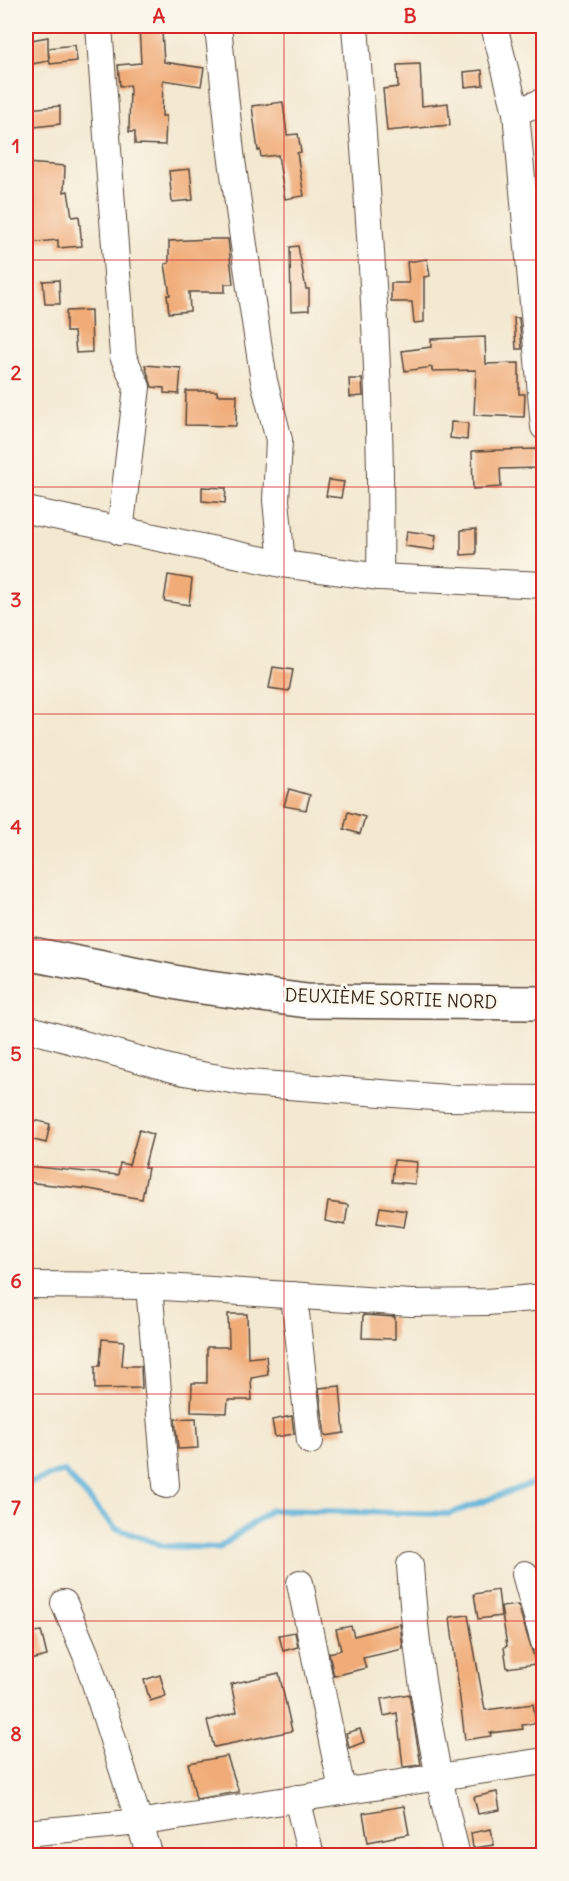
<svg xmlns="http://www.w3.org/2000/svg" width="569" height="1881" viewBox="0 0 569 1881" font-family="Delius,sans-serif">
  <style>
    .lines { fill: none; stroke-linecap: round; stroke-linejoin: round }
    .stream { stroke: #5bb1d8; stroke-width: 6 }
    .building { fill: #f0ab77 }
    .minor-casing { stroke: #574639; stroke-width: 28 }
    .major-casing { stroke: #574639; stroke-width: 36 }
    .minor { stroke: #fff; stroke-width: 26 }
    .major { stroke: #fff; stroke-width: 33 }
    .grid { fill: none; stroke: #d62828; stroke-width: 1.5; stroke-opacity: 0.55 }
    .labels { text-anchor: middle; stroke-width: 6; stroke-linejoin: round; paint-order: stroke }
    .street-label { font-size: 18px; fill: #3b2a1e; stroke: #fbf7ec }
    .neatline { fill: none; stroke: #d62828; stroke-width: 2 }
    .grid-label { font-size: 20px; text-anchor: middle; font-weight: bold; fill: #d62828 }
  </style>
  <rect width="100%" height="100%" fill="#fbf7ec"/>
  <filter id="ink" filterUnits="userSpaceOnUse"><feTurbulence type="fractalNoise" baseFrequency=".0167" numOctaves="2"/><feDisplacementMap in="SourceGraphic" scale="12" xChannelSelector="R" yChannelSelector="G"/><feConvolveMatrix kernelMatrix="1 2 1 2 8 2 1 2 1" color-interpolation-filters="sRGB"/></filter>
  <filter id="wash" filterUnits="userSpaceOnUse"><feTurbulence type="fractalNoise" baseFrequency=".008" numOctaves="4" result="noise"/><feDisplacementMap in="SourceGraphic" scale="24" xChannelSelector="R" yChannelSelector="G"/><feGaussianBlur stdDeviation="1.35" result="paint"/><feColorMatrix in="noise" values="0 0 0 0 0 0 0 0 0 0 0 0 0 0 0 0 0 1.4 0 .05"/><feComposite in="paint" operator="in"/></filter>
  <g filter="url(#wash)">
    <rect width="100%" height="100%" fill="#f3e8d0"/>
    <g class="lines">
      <polyline class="stream" points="26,1484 64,1471 115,1528 164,1546 219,1548 271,1510 449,1514 544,1479"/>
    </g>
    <g id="blocks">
      <g class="building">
        <polygon points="139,26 158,26 159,32 162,32 164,62 204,68 201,86 163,80 162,116 166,116 165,145 135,144 135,132 129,132 130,85 120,86 118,65 141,63"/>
        <polygon points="48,37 48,48 75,45 77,61 50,64 48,49 49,61 26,65 26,41"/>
        <polygon points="420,64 422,106 448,103 450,125 387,131 383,89 398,87 397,65"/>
        <polygon points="482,70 483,85 465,87 464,72"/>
        <polygon points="283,102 287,135 298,134 301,152 297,153 304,196 285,199 278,155 261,157 260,150 258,151 252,106"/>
        <polygon points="60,106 60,124 26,128 26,109"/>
        <polygon points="26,163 65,166 64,192 68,191 72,217 79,216 82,246 58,248 58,240 26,243"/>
        <polygon points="190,169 193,200 172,202 169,171"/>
        <polygon points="210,239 228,239 233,284 225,284 225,292 189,292 190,311 169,313 167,295 170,295 165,264 169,263 169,241"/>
        <polygon points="298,246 306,289 309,289 309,310 291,311 290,247"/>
        <polygon points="427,259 430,276 424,277 424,322 414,323 412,302 391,302 391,283 409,283 407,262"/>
        <polygon points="59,280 60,304 45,304 43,281"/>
        <polygon points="91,310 92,352 76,353 74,332 66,332 66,311"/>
        <polygon points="514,318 519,318 522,349 516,349"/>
        <polygon points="485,337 486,364 519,363 519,394 525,394 524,417 474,415 476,370 432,371 432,367 405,371 402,351 431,347 431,339"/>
        <polygon points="145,365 181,368 179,394 164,393 164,388 152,387"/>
        <polygon points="349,379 362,379 363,396 350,397"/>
        <polygon points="186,391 217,391 217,395 237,395 236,426 185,425"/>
        <polygon points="451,422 468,423 467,440 450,438"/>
        <polygon points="537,449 538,468 500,469 501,487 473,489 472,451"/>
        <polygon points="329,480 344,482 341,498 326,496"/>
        <polygon points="202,487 226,488 225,503 202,501"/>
        <polygon points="476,529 476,554 461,555 461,530"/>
        <polygon points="407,531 436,535 434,550 405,546"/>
        <polygon points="168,575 192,579 189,605 164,601"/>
        <polygon points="273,667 293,670 289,691 269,688"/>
        <polygon points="289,789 310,795 306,810 284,806"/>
        <polygon points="348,812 365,817 360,834 344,829"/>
        <polygon points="34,1120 50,1124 46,1143 30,1139"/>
        <polygon points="139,1130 153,1134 144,1168 148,1168 142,1199 89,1189 26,1182 26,1166 118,1175 120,1163 129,1165"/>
        <polygon points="394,1160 417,1162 415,1184 392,1182"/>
        <polygon points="328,1202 348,1205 345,1225 325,1221"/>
        <polygon points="380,1207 407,1211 404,1227 377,1223"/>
        <polygon points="228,1314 247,1314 248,1358 266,1356 268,1375 251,1378 252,1400 228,1400 227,1413 191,1412 192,1383 207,1383 207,1347 229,1347"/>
        <polygon points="363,1315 395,1317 395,1339 362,1338"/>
        <polygon points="102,1339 124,1341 122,1366 141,1366 142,1388 95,1389 95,1366 100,1366"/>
        <polygon points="340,1386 344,1433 325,1436 319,1388"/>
        <polygon points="292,1416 294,1434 275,1437 272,1420"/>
        <polygon points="196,1418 198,1448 178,1449 175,1419"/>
        <polygon points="498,1590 501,1616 478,1619 474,1594"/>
        <polygon points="518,1605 536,1664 507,1668 504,1647 507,1646 501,1607"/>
        <polygon points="468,1615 485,1710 533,1704 536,1723 522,1725 523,1729 490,1733 491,1736 465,1740 450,1617"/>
        <polygon points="400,1624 403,1649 363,1658 366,1668 334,1676 329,1653 341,1650 336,1629 351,1626 354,1636"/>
        <polygon points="41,1631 47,1656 26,1661 26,1634"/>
        <polygon points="295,1632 298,1647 283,1651 279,1635"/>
        <polygon points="279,1673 292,1731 214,1747 207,1721 237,1712 231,1684"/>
        <polygon points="160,1675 166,1696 150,1701 144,1680"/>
        <polygon points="409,1694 421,1765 403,1767 397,1713 384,1716 381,1699"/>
        <polygon points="360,1729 364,1742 349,1748 346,1733"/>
        <polygon points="227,1756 239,1792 196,1799 188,1763"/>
        <polygon points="497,1792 500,1810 478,1814 474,1797"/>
        <polygon points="404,1806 409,1834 368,1842 363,1813"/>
        <polygon points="491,1829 494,1845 473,1848 471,1833"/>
      </g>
    </g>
  </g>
  <g filter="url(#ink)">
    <use href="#blocks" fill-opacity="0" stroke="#574639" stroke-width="1.5"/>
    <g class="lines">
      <g class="minor-casing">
        <g id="minor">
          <polyline points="99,26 123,356 137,387 120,532"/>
          <polyline points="218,26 231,153 252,302 264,381 279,440 276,500 282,564"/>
          <path d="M355,26C369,209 383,393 380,577"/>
          <polyline points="494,26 516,112 544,427"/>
          <polyline points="516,112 544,101"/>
          <polyline points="26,510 282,564 380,577 544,585"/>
          <polyline points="26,1028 184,1072 249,1083 447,1098 544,1099"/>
          <polyline points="26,1285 149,1286 411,1303 487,1302 544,1297"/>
          <polyline points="149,1286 166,1485"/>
          <polyline points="294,1295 310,1441"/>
          <path d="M410,1565C416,1663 433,1760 457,1856"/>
          <polyline points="525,1574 544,1642"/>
          <polyline points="300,1583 342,1790"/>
          <polyline points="64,1603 86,1655 150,1856"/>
          <polyline points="297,1798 311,1856"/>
          <polyline points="26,1833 150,1821 544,1761"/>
        </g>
      </g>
      <g class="major-casing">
        <polyline id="major" points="26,953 194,986 307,1001 544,1003"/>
      </g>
      <use href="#minor" class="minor"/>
      <use href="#major" class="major"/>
    </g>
  </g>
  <path class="grid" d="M284,26V1856M26,260H544M26,487H544M26,714H544M26,940H544M26,1167H544M26,1394H544M26,1621H544"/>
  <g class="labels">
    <g class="street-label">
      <text transform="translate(391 999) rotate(2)" y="6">DEUXIÈME SORTIE NORD</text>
    </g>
  </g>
  <rect width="569" height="1881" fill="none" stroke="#fbf7ec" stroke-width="66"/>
  <rect x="33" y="33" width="503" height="1815" class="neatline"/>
  <g class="grid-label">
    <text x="159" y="23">A</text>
    <text x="410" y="23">B</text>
    <text x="16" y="153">1</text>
    <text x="16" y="380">2</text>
    <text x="16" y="607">3</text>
    <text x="16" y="834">4</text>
    <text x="16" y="1061">5</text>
    <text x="16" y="1288">6</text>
    <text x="16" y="1515">7</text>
    <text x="16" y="1741">8</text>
  </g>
</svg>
